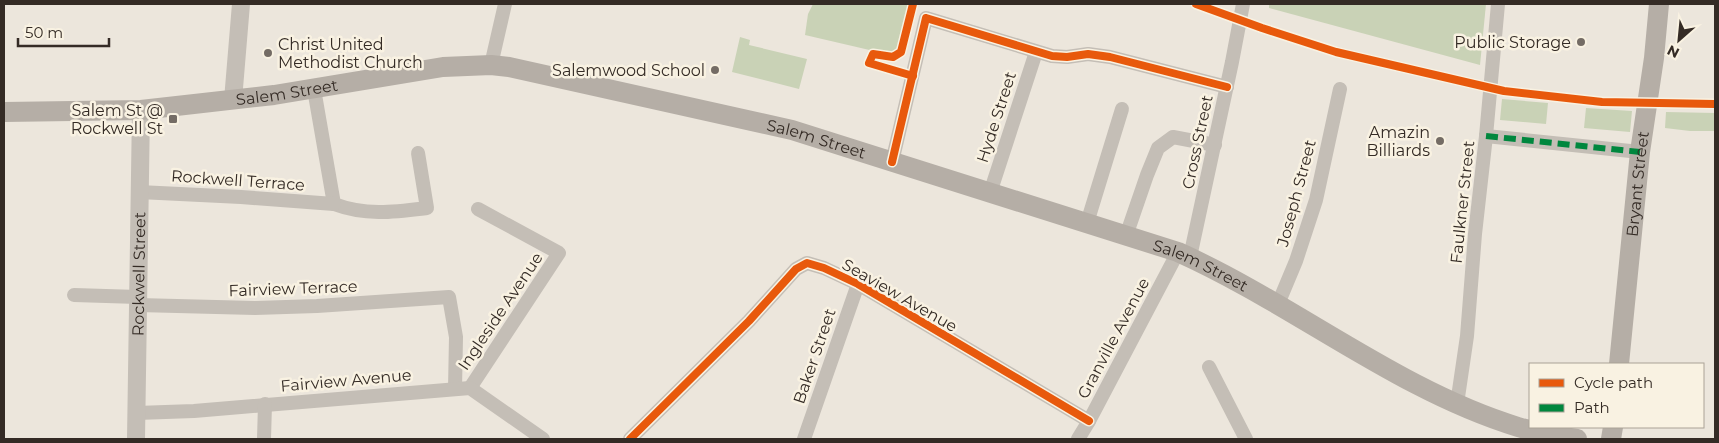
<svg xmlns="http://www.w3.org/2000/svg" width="1719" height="443" viewBox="0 0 1719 443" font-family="Montserrat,sans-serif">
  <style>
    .green { fill: #c9d2b6 }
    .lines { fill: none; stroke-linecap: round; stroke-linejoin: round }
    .minor { stroke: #c4beb6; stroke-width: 14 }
    .tertiary { stroke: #c4beb6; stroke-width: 18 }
    .secondary { stroke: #b5aea6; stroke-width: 20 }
    .quiet { stroke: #00873e; stroke-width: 6; stroke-dasharray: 12 6; stroke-linecap: butt }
    .cycleway-casing { stroke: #f9f2e2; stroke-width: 11 }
    .cycleway { stroke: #e8590c; stroke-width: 8 }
    .poi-dot { fill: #746c65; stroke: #f9f2e2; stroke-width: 2 }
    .labels { text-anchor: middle; stroke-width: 5; stroke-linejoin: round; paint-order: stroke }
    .poi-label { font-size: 16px; fill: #342b25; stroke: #f9f2e2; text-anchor: end }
    .street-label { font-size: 16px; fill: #342b25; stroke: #f9f2e2 }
  </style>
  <rect width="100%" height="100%" fill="#ece6dc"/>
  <g class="green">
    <polygon points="813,4 910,4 899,49 891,55 805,35 808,14"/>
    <polygon points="1269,4 1486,4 1480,65 1269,8"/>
    <polygon points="740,37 750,40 749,45 807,59 799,89 732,72"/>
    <polygon points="1502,99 1548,103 1546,124 1500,120"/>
    <polygon points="1586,108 1632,111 1630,132 1584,128"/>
    <polygon points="1666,112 1715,113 1715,131 1690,131 1665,128"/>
  </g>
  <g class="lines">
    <g class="minor">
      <polyline points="491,65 505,4"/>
      <path d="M314,89L334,204C366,216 394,212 427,208L418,153"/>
      <polyline points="1486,136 1640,152"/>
      <polyline points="892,162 926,18 1052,56 1067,57 1088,54 1110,57 1227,87"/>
      <polyline points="139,192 241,197 334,204"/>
      <polyline points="990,193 1036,52"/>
      <polyline points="1087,223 1122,109"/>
      <polyline points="1126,236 1147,175 1158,148 1173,137 1215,145"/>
      <polyline points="1190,257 1232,62 1243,4"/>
      <polyline points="74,295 138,297"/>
      <polyline points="1278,304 1296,261 1316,200 1340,89"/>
      <polyline points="138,305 255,308 317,306 449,297 456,337 455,389"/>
      <polyline points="1209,367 1246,439"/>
      <polyline points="470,388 559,253 478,209"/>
      <polyline points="1457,404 1467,336 1475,234 1486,136 1498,4"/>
      <polyline points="137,413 194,411 470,388 543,439"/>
      <polyline points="264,439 265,404"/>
      <polyline points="630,439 749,321 796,269 807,263 824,268 858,284 1089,421"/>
      <polyline points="804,439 858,284"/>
      <polyline points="1078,439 1089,421 1178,252"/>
    </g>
    <g class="tertiary">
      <polyline points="233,100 241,4"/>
      <path id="s1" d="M136,439L141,110"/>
    </g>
    <g class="secondary">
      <path id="s2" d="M4,112L141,110L274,95L443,67L491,65L509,67L792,130L1178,252C1294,304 1397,390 1518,427C1537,433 1557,436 1577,439"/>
      <path id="s3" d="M1619,364L1640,152L1654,58L1659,4"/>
      <polyline points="1611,439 1613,427"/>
    </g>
    <polyline class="quiet" points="1486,136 1640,152"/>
    <g class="cycleway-casing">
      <g id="cycleway">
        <polyline points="1196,4 1262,28 1336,52 1504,91 1602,102 1715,104"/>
        <polyline points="913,76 869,63 873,54 893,57 901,52 913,4"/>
        <polyline points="892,162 926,18 1052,56 1067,57 1088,54 1110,57 1227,87"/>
        <polyline points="630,439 749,321 796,269 807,263 824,268 858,284 1089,421"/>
      </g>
    </g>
    <use href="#cycleway" class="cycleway"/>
  </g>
  <g class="poi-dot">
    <circle cx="1581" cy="42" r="5"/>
    <circle cx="268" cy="53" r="5"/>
    <circle cx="715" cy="70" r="5"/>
    <rect x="168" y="114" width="10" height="10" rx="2.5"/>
    <circle cx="1440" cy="141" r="5"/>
  </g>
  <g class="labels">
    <g class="poi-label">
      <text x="1571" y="48">Public Storage</text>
      <text x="278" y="50" text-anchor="start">Christ United<tspan x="278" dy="18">Methodist Church</tspan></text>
      <text x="705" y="76">Salemwood School</text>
      <text x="163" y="116">Salem St @<tspan x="163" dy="18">Rockwell St</tspan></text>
      <text x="1430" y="138">Amazin<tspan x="1430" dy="18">Billiards</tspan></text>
    </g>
    <g class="street-label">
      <text dy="6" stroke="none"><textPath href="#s2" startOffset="284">Salem Street</textPath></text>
      <text transform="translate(996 117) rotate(-72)" y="6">Hyde Street</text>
      <text dy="6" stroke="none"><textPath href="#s2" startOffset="824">Salem Street</textPath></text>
      <text transform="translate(1197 142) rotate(-78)" y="6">Cross Street</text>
      <text transform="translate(238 180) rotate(4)" y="6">Rockwell Terrace</text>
      <text dy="6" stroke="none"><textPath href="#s3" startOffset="181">Bryant Street</textPath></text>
      <text transform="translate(1296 193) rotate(-75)" y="6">Joseph Street</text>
      <text transform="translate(1462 202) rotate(-84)" y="6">Faulkner Street</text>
      <text dy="6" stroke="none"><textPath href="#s2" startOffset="1229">Salem Street</textPath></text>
      <text dy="6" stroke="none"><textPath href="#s1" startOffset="165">Rockwell Street</textPath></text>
      <text transform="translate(293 288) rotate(-2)" y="6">Fairview Terrace</text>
      <text transform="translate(900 295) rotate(30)" y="6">Seaview Avenue</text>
      <text transform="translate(500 311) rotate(-56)" y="6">Ingleside Avenue</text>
      <text transform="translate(1113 338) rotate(-62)" y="6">Granville Avenue</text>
      <text transform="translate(814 356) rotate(-71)" y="6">Baker Street</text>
      <text transform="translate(346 380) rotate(-5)" y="6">Fairview Avenue</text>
    </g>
  </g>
  <rect width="1719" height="443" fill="none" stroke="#342b25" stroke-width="10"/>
  <rect x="1529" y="363" width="175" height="65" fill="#f9f2e2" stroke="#aaa296"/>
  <rect x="1539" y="379" width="25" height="8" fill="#e8590c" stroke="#aaa296"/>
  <text x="1574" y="388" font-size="15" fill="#342b25">Cycle path</text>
  <rect x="1539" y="404" width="25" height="8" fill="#00873e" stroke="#aaa296"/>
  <text x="1574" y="413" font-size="15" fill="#342b25">Path</text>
  <g transform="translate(1679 40) rotate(207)" stroke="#f9f2e2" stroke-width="4" paint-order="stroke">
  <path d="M0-4L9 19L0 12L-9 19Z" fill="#342b25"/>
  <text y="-8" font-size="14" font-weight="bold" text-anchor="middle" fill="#342b25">N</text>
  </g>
  <path d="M18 38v8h91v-8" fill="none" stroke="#342b25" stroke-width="2.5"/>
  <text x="25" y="38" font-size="15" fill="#342b25" stroke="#f9f2e2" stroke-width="4" paint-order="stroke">50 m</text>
</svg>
